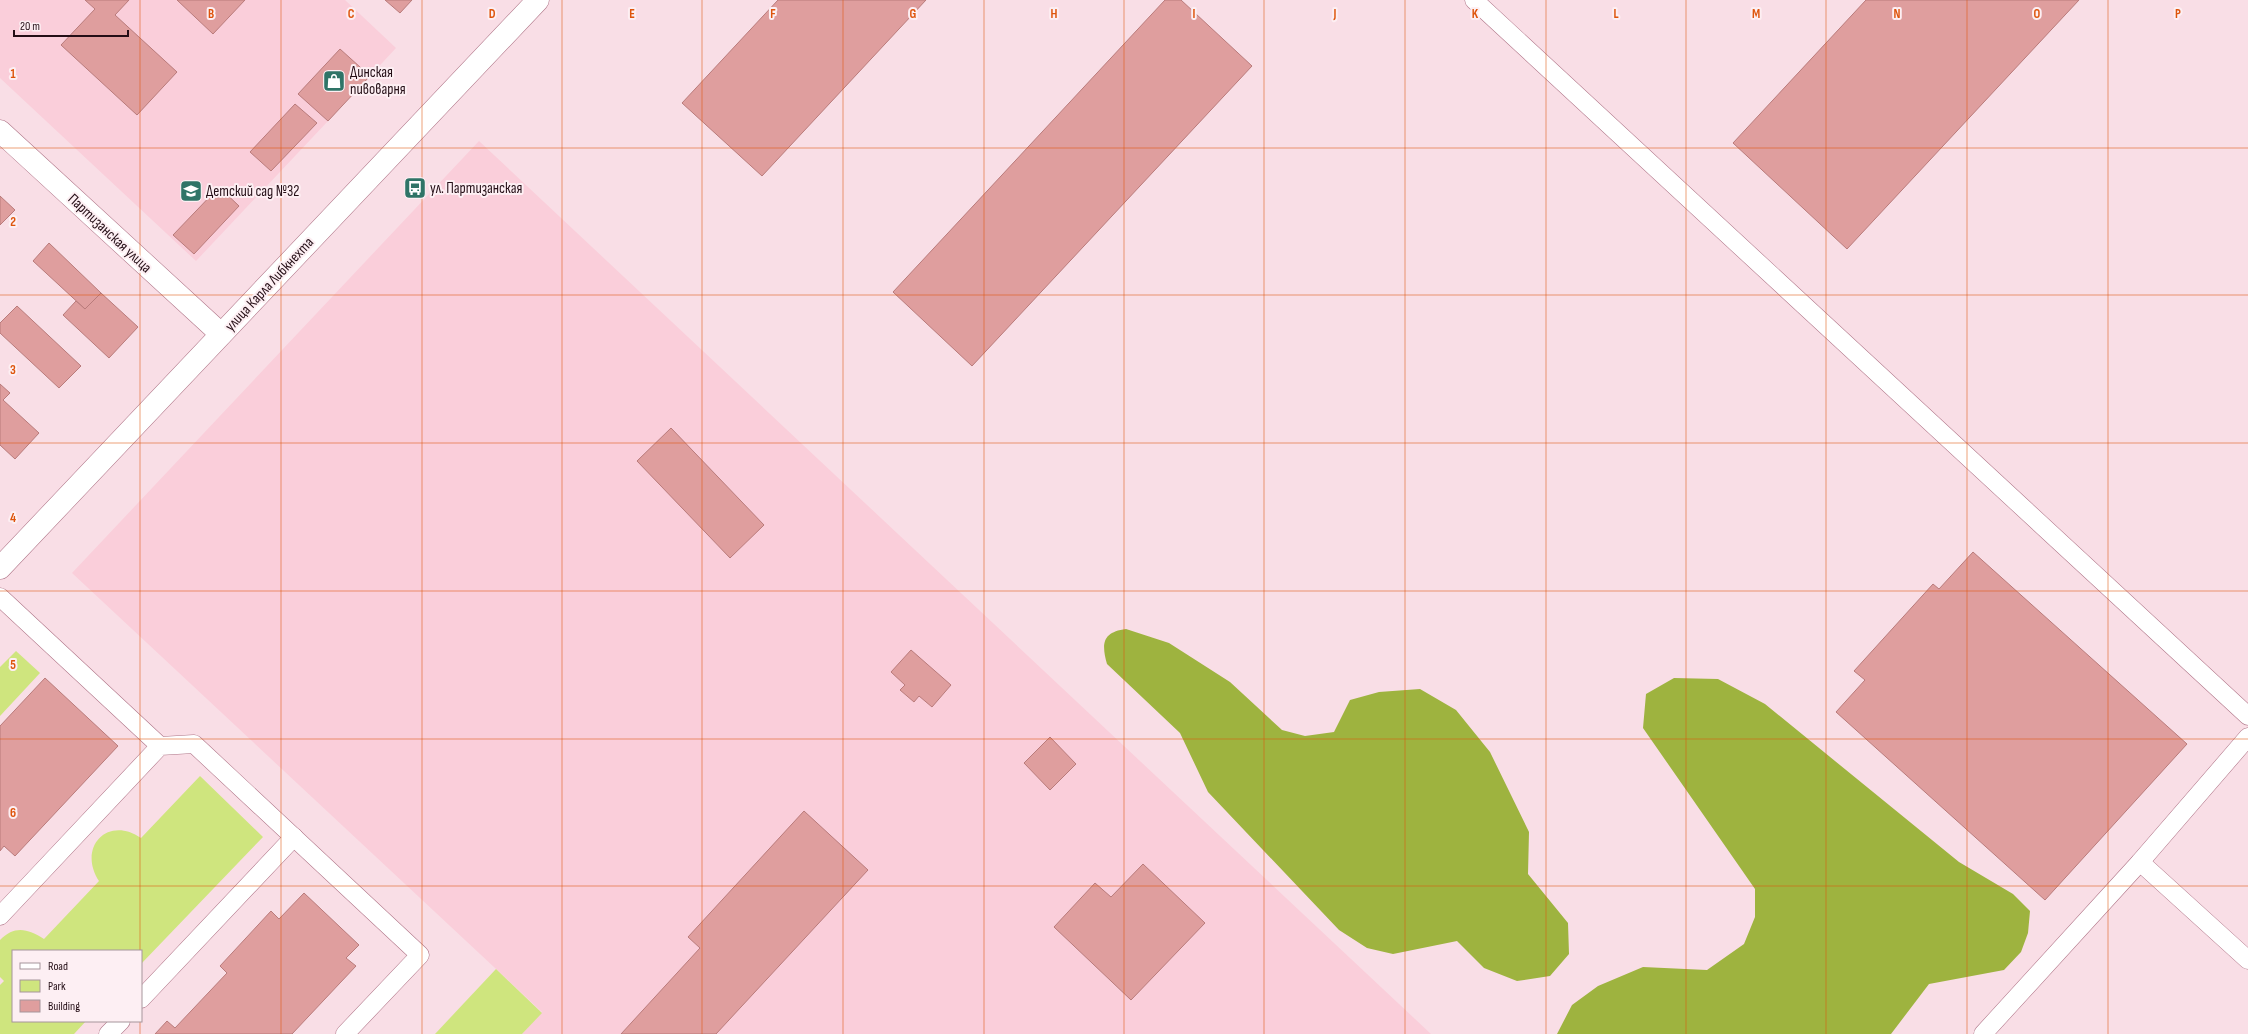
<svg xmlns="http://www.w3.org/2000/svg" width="2248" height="1034" viewBox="0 0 2248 1034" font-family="'Sofia Sans Condensed',sans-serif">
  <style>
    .built { fill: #faceda }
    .green { fill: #cfe57e }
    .forest { fill: #9eb33f }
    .building { fill: #df9e9e; stroke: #b97b7b }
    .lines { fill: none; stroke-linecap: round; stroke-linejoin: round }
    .service-casing { stroke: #ae7386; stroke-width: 19 }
    .minor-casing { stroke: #ae7386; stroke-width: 23 }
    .tertiary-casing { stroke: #ae7386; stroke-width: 23 }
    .service { stroke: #fff; stroke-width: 18 }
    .minor { stroke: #fff; stroke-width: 22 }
    .tertiary { stroke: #fff; stroke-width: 22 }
    .grid { fill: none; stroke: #de550c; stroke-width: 1; stroke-opacity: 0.55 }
    .labels { text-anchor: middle; stroke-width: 4; stroke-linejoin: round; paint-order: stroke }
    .poi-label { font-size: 15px; fill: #240e16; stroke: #fdeff3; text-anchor: start }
    .street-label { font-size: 15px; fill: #240e16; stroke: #fdeff3 }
    .grid-label { font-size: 13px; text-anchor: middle; font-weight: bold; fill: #de550c; stroke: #fdeff3; stroke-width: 4; stroke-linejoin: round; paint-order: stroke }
  </style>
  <rect width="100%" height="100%" fill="#f9dee6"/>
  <g class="built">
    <polygon points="0,0 345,0 396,48 370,76 340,49 299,93 328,121 196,261 0,78"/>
    <polygon points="479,141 1431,1034 522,1034 542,1012 72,573"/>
  </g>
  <g class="green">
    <polygon points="16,651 40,673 0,716 0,667"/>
    <path d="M200,776L263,837L141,964V951H13V1021H86L74,1034H0V985L4,981L0,977V940C15,925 28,929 44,939L99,881C77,847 108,815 141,838Z"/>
    <polygon points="496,969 542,1013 522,1034 435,1034"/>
  </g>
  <g class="forest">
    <path d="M1126,629L1169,643L1230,682L1282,730L1305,736L1334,732L1350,700L1379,692L1420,689L1456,710L1490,752L1529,832L1528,874L1568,923L1569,954L1550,976L1517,981L1484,968L1457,941L1393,954L1367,948L1339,930L1208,792L1180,733L1107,664C1101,643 1103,632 1126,629Z"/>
    <polygon points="1674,678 1718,679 1765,704 1959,862 2013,894 2030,911 2028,933 2021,952 2004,970 1929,984 1891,1034 1557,1034 1572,1005 1598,986 1643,967 1707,970 1744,944 1755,917 1755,889 1643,728 1646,694"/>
  </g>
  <g class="building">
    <polygon points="85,0 129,0 115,15 177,72 137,115 61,45 95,9"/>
    <polygon points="177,0 245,0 213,34"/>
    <polygon points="385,0 412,0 400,13"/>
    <polygon points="778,0 926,0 762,176 682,103"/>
    <polygon points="1165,0 1181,0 1252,66 972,366 893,292"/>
    <polygon points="1866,0 2079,0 1847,249 1733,143"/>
    <polygon points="340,49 370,76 328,121 298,94"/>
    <polygon points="295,104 317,123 271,171 250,152"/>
    <polygon points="219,187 239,206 194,254 173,235"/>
    <polygon points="0,196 15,210 0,225"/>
    <polygon points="49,243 101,293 85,309 33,261"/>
    <polygon points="101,293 138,327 109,358 63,315 76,301 85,309"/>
    <polygon points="17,306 81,366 59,388 0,333 0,323"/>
    <polygon points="0,384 10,393 3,400 39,433 15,459 0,445"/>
    <polygon points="671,428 764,525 730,558 637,461"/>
    <polygon points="1973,552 2187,744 2045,900 1836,712 1865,680 1854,671 1933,584 1939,589"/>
    <polygon points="911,650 951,685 932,707 919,696 914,702 900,690 905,685 891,672"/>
    <polygon points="45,678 118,746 15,856 4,846 0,851 0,726"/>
    <polygon points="1050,737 1076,764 1050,790 1024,763"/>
    <polygon points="804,811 868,870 716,1034 621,1034 700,948 688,937"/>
    <polygon points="1143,864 1205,923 1131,1000 1054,927 1095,883 1111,897"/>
    <polygon points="304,893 359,945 346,958 356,966 292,1034 155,1034 167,1021 175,1028 227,973 220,966 271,911 279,919"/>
  </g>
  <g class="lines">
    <g class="service-casing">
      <g id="service">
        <polyline points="1474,0 2248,716"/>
        <polyline points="0,597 160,746"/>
        <polyline points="2248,737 2140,862 2248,960"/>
        <polyline points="0,916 160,746 194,744 420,955 345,1034"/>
        <polyline points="141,999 294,837"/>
        <polyline points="108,1034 121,1021"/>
        <polyline points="1983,1034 2140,862"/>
      </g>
    </g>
    <g class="minor-casing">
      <polyline id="minor" points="0,131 221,334"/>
    </g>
    <g class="tertiary-casing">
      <polyline id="tertiary" points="0,568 538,0"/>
    </g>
    <use href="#service" class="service"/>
    <use href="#minor" class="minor"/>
    <use href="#tertiary" class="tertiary"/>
  </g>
  <path class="grid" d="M140,0V951M281,0V1034M422,0V1034M562,0V1034M702,0V1034M843,0V1034M984,0V1034M1124,0V1034M1264,0V1034M1405,0V1034M1546,0V1034M1686,0V1034M1826,0V1034M1967,0V1034M2108,0V1034M0,148H2248M0,295H2248M0,443H2248M0,591H2248M0,739H2248M0,886H2248M140,1021V1034"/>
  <defs>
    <g id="shop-square" transform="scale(1.15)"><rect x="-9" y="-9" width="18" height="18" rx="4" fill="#2f7467" stroke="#fdeff3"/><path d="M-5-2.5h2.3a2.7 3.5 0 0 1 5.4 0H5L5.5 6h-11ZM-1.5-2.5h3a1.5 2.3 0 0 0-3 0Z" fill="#fff"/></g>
    <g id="bus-square" transform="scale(1.15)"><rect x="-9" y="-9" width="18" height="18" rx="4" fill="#2f7467" stroke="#fdeff3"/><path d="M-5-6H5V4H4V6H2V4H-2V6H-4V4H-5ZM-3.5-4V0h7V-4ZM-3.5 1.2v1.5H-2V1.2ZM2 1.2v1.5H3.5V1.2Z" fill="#fff"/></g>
    <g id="school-square" transform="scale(1.15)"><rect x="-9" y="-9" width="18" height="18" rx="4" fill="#2f7467" stroke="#fdeff3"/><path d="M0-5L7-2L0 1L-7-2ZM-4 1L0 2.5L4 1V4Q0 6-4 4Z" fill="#fff"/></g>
  </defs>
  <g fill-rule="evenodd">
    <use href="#shop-square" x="334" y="81"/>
    <use href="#bus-square" x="415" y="188"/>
    <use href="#school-square" x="191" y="191"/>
  </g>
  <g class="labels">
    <g class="poi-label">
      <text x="350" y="77">Динская<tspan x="350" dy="17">пивоварня</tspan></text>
      <text x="430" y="193">ул. Партизанская</text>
      <text x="206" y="196">Детский сад №32</text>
    </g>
    <g class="street-label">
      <text transform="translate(110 233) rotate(43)" y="5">Партизанская улица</text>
      <text transform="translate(269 284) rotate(-47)" y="5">улица Карла Либкнехта</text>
    </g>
  </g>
  <g class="grid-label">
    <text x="211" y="18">B</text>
    <text x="351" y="18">C</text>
    <text x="492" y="18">D</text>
    <text x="632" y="18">E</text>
    <text x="773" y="18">F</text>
    <text x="913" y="18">G</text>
    <text x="1054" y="18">H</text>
    <text x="1194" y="18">I</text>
    <text x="1335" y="18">J</text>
    <text x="1475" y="18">K</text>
    <text x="1616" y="18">L</text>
    <text x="1756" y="18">M</text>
    <text x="1897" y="18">N</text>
    <text x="2037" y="18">O</text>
    <text x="2178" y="18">P</text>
    <text x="13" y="78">1</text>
    <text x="13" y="226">2</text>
    <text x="13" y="374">3</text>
    <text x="13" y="522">4</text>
    <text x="13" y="669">5</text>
    <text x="13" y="817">6</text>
  </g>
  <rect x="12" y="950" width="130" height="72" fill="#fdeff3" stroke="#a6959b"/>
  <rect x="20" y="963" width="20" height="6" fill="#ffffff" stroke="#a6959b"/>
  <text x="48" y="970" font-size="12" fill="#240e16">Road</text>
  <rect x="20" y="980" width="20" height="12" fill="#cfe57e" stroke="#a6959b"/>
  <text x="48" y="990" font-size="12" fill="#240e16">Park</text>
  <rect x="20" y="1000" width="20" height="12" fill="#df9e9e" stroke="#a6959b"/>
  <text x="48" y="1010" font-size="12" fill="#240e16">Building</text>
  <path d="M14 30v6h114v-6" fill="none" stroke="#240e16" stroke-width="2"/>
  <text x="20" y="30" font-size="12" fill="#240e16" stroke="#fdeff3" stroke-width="3" paint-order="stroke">20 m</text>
</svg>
